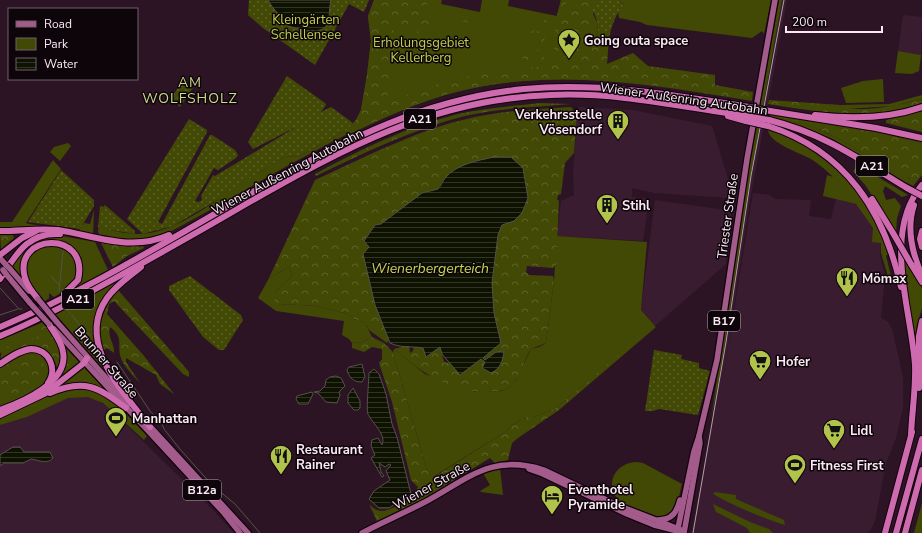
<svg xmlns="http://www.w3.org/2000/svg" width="922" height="533" viewBox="0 0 922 533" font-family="'Nunito Sans',sans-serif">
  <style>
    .built { fill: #3a1c31 }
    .green { fill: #414905 }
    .forest { fill: url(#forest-crowns) }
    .garden { fill: url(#garden-dots) }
    .water { fill: url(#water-rules); stroke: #555249 }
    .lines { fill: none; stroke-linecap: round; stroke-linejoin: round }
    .stream { stroke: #555249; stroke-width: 1 }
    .major-casing { stroke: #14010e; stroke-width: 8 }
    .highway-casing { stroke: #14010e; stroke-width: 8 }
    .major { stroke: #a25b8b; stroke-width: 5.5 }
    .highway { stroke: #ce6baf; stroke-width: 6 }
    .tram { stroke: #b39fac; stroke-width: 1 }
    .major-bridge-casing { stroke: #14010e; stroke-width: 8; stroke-linecap: butt }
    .highway-bridge-casing { stroke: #14010e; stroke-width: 8; stroke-linecap: butt }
    .major-bridge { stroke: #a25b8b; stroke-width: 5.5 }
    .highway-bridge { stroke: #ce6baf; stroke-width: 6 }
    .labels { text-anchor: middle; stroke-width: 3; stroke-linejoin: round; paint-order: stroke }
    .shield { fill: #0e050b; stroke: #b3a4ad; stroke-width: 1 }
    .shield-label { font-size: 12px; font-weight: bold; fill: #fae8f3 }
    .park-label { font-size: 13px; fill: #bed04c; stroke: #0e050b }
    .poi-label { font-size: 13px; font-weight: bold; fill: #fae8f3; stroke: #0e050b; text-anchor: start }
    .street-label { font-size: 13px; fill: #fae8f3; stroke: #0e050b }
    .neighbourhood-label { font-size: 14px; letter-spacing: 1px; fill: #ccd98d; stroke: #0e050b }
    .water-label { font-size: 14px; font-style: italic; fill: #c4d753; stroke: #0e050b }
  </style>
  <defs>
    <pattern id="forest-crowns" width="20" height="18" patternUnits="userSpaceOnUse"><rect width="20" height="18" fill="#414905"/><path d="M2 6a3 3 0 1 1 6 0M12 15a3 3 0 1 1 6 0" fill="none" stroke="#5d632a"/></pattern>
    <pattern id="garden-dots" width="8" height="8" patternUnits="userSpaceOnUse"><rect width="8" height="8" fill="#414905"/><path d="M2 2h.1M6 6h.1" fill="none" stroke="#5d632a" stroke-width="1.8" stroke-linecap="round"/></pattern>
    <pattern id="water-rules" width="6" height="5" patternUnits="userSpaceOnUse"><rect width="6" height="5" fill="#0e1200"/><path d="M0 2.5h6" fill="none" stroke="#323426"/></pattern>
  </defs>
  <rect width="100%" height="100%" fill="#2d1425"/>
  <g class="built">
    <polygon points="782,0 787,0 750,200 721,391 753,193 770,195 775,199 811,200 809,216 831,219 836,199 856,204 870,221 881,243 880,256 885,275 881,318 888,322 892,329 898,355 903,378 903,408 896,438 886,463 875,521 870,531 866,533 692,533 720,375 749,186"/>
    <polygon points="903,15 922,17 921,55 898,51"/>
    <polygon points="578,107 633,110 712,126 732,192 728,198 655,193 632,188 632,197 649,199 643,241 557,236 561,201 574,195 573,173"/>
    <polygon points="655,200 725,210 731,213 726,264 655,326 641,310"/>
    <polygon points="78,396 92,397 108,407 211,508 234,533 0,533 0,425 27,417 64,399"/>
  </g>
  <g class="green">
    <path d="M374,0H442L441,4L480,12L482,0H509L508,6L557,16L561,0H595L592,12L598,24L596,44L588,43L582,79C539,79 495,81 453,93C347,122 256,188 160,237L127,241L99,237L98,229L100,228C112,230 125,234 137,234C167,234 195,215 219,199L223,194L286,156L298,157L347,130L356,120L361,110L367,75L371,41L368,16Z"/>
    <polygon points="617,0 771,0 764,34 762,31 752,38 647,25 640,22 619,18 618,11 624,4"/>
    <polygon points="779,0 782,0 749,186 720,375 711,419 746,186"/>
    <polygon points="898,51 921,55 919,71 912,74 895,73"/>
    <polygon points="883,79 884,102 846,103 841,88 863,81"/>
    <polygon points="922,95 922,99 893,106 845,109 840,105 889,104"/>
    <polygon points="701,104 706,104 748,111 748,114 701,106"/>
    <polygon points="770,114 872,130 922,140 922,143 877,132 794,121 813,127 841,140 904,178 908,177 910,179 908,184 833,139 801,126 770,118"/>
    <path d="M768,130C780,132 794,139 804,145C847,171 874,207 888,254L886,256L892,280L890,283L881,253V243L872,242L873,228L856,204L823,196L827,175L833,177C826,170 819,164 811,159C800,153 769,143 768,130Z"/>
    <polygon points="68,143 71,146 60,161 50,152 54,147"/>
    <path d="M53,160L61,169L26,223C32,226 68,228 79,230L84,223L90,224L94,210L93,236L0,228V222H12Z"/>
    <polygon points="858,165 908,195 902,197 885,186 883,191 886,200 895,198 901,206 897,218 896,233 866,186 853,171"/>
    <path d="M49,236H62L95,242L108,270L76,288C86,266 77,261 65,243C50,237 41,242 28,252L23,280L12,267C23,247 28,244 49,236Z"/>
    <polygon points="557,236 647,242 641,310 655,326 556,408 534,417 527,417 515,423 505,432 433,477 427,470 393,352 394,349 425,374 475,392 502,391 508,388 516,380 531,349 539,347 546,343 554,281"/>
    <polygon points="57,245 72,254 76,262 76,280 70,288 54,297 49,293 49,298 44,302 29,283 26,263 38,247"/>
    <polygon points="901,255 922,288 922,309 917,324 914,344"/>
    <polygon points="289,267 292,276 275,292 278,304 318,306 348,314 354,319 365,323 372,337 362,342 352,343 349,339 342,335 344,321 276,311 258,298 269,278"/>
    <path d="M114,282L116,284C101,298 94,316 96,337C97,346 115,380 120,390L59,319L46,326L44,323L39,341L0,353V340L39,324Z"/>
    <polygon points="64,342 81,363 56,384 6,409 56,380"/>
    <path d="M33,350C41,354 52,358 50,369C47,392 18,400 0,407V366L18,355Z"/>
    <polygon points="85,366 108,391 98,387 58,386"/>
    <path d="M86,387L114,401L147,436L144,440L103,403L88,397L68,398L27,417L0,425V417C21,410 40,395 61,389C69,387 78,387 86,387Z"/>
    <path d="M636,462L643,463L682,484C679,495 678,508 669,515C660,523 629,509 621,502C603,487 614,463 636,462Z"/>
    <polygon points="500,468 503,495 481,492 480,491 490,485 483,473"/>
    <path d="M715,492L736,495V499L784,520L785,525C760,517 736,507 713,494Z"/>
    <polygon points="922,503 922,533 914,533"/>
    <polygon points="713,504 750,522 769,529 773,533 750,533 747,528 716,512"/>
  </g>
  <g class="forest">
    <path d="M374,0H426L430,15L429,25L426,26L393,28V30L396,32L387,99L392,96L395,99L429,88L446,80L503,71H517L535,67L574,64V57H563L558,59L554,49L556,19L568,14L571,0H595L587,43L596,44L597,37L609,39L607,64L633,53L648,66L715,75V85L753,92L752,101C653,85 553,67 454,92C418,102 384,118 350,134L347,130L356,120L361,110L367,75L371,41L368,16Z"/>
    <polygon points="561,0 566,0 566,10 563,15 557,16"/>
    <polygon points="454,15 472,18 473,23 454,20 451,18"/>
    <polygon points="547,17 543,52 545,63 521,67 523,57 527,53 534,55 539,48 541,37 529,35 529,30 543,32 544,18"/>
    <polygon points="420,31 426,34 422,50 417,50 417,46 420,41 418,37 416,42 413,44 414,32"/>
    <path d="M922,99V103C873,121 819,112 768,104L769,100L840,105C854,115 905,104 922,99Z"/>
    <path d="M540,103L571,104C536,107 500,108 465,116C413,129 364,153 316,176L315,174C361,149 407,127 458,114C485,108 513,106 540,103Z"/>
    <path d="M571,107L577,115L574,153L565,163L561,194L558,195L557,199L559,201L556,265L553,268L527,266L526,272L529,275L553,276L554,281L546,343L531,349C523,361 521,379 508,388C502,392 493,391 487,392C448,393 422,372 394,349L409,345L410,353L413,351L414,346L423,348L426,357L440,347L444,362L450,363L460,375L481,359L485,362L496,352L485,360L483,358L501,343L494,313L492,283L498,235L502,225C533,214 528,195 523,168L444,179L438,189L422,193L381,224L375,225L364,241L369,247L375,305L389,340L387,343L369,330L365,323L354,319L348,314L318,306L278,304L274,300L275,292L292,276L289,267L269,278L315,180C370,155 426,125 486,115C514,110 543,109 571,107Z"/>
    <polygon points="922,111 922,132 886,123 886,120"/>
    <polygon points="792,120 877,132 922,143 922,175 913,186 908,183 910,179 908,177 905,179 841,140 820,130"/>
    <polygon points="0,234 12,234 14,238 1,249"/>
    <polygon points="101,243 122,246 143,245 144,248 127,256 113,267"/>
    <path d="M118,290L189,372V377L183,374L114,301L109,304L107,314L144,356L174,394L160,384L156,375L126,358V362L140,383C133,375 122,365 120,355C118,342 123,337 110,327C107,337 115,344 114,353L107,348L102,351C96,327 103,308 118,290Z"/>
    <path d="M44,323C55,336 66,352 58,369C56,365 54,359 51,355C36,337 15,353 0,361L2,349L30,337L38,341L36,333L42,332L40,327Z"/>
    <path d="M653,326L656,327L559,410L518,438L512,443L508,460L495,463L490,458L423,499L377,521L369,504C371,506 374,509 377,510C389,515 412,497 418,487L411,480L392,402L379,363L382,359V349L372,347L364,352L352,348V343L362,342L372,337L384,343L393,352L427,470L434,477L505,432L515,423L527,417H534L556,408Z"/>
    <path d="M35,356L42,360L45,367C37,386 19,394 0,399V370C10,361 22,357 35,356Z"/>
    <polygon points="70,356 76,362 76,365 64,373"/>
    <polygon points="82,371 84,371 95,383 81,380 71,381"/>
  </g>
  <g class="garden">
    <polygon points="249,0 369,0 364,12 349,4 315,65 263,28 248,15"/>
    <path d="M595,0H617L624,4C616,14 611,26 609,39L597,37L598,24L594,13L592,12Z"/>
    <polygon points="287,76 325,103 326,105 321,112 331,107 353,123 347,130 298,157 286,156 224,194 219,199 173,226 143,234 127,219 189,119 207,130 207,132 158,222 162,224 210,135 212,135 235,150 238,155 236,158 218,170 214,168 195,201 199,202 202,200 201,196 213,175 215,176 296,127 253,149 248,142"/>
    <polygon points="183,81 193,88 180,107 171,98"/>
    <polygon points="61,170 94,200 94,206 80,229 28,222"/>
    <polygon points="105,205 135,231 135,234 98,228 100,206 103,207"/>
    <polygon points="190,276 241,315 243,320 224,350 219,350 203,337 169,290 169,286"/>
    <polygon points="654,350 682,355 681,359 699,363 699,368 710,371 698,415 659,409 653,411 645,411"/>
  </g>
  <g class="water">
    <path d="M268,0H331C329,7 330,15 328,22C324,37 299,29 288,26C281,16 274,11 268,0Z"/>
    <path d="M494,157H511L523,168L528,198L522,213L514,221L502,225L498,235L492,283L494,313L501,343L483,358L485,360L496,352L504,351C503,361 500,369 491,373L482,368L485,362L481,359L460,375L442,354L440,347L426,357L423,348C412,346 400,348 390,343L375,305L363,254L369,247L364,241L375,225L381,224L422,193L438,189C442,185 442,182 445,178C457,164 476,161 494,157Z"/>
    <path d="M362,364L365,377L362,382C354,382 350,379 347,370L349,367Z"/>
    <path d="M374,369L379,374L386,394L392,424L397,437L411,494L389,508H379L369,499L374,491L390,480L386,471L391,465L389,464L385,467L379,463L381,472L384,476L382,477L371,458L375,455L371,446L372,440L378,438L382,445C387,435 372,423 368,414C366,411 369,379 369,373Z"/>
    <polygon points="336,376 341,378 345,386 339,392 340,395 337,403 326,402 318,393 314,392 320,391 325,386 326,380 330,377"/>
    <polygon points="353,388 360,401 360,408 358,410 354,410 348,403 348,395"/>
    <polygon points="312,392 313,394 308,404 299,404 296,399 297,396"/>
    <path d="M13,447H20L24,452H50L53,458C47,465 39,460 31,459L23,463H4L0,466V455Z"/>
  </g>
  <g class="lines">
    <g class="stream">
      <polyline points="51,276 59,285"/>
      <polyline points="0,288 19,309 22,309"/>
      <polyline points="59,292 63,251"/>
      <polyline points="68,311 70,313"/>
      <polyline points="0,315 18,309"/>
      <polyline points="72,315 85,332 90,335"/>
      <polyline points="117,362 150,411 162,424 164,429 179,448 212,485 235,504 260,533"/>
    </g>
    <g class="major-casing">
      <g id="major">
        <polyline points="0,258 6,265"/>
        <polyline points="10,269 29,291"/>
        <polyline points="6,274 30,303"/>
        <polyline points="56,321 129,404"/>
        <polyline points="54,329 224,513 240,533"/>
        <polyline points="148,424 248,533"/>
        <polyline points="529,469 543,474 627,514 654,525 681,532"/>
        <path d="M658,520C672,520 677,512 680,500"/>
        <path d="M362,533C383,522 404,513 425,502C468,479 491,453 544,470L617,505L684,531"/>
        <polyline points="677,533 694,451 699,436 717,360 747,159 775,0"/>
        <polyline points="684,533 700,443 699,436"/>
      </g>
    </g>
    <g class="highway-casing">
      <g id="highway">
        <polyline points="770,111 876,128 922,138"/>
        <path d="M815,115C851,119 888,119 922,107"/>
        <polyline points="728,116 746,121"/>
        <path d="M769,120C825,134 859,159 907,188"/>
        <path d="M768,126C846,151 884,211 901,287"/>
        <polyline points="872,199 893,233"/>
        <path d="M914,205C906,229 912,253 922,275"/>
        <path d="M0,231C20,231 39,228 58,230C96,236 131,252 169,235"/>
        <polyline points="922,231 920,239 922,247"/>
        <polyline points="0,255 22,238 36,231"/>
        <polyline points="911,264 922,282"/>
        <path d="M141,267C129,277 116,285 107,298C75,343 124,393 150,427"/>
        <path d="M0,279C16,255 27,232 60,234"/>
        <path d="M38,299C33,293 27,286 25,278C12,233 90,229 78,280L64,294"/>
        <path d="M0,327C91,289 175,236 260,188C345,140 425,99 524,89C599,82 675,95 749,107"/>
        <path d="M0,336C39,320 76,300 112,280C157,255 202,230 246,204C345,148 433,99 551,95C617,92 682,107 747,116"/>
        <path d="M0,364C9,358 20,350 31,349C49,349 58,369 48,383"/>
        <polyline points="919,388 919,336 922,321"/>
        <path d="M50,393C84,378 98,387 126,408"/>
        <path d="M0,410C23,402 69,382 63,352C62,342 54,333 49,324"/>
        <polyline points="0,415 46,393 84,363 87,358"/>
        <path d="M911,435C912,411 916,388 915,365C911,308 882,233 922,185"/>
        <polyline points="885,533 912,432"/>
        <polyline points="896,533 922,439"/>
        <polyline points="905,533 922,470"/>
      </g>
    </g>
    <use href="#major" class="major"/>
    <use href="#highway" class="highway"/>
    <polyline class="tram" points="693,533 726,342 751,176 784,0"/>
    <g class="major-bridge-casing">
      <g id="major-bridge">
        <polyline points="6,265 10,269"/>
        <polyline points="3,270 6,274"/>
        <polyline points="38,299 56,321"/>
        <polyline points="30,303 49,324"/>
      </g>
    </g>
    <g class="highway-bridge-casing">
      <g id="highway-bridge">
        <polyline points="749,107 770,111"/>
        <polyline points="747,116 769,120"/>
        <polyline points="746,121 768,126"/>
        <polyline points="907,188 922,196"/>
        <polyline points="893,233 911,264"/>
      </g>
    </g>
    <use href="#major-bridge" class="major-bridge"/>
    <use href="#highway-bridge" class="highway-bridge"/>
  </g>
  <defs>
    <g id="sight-pin" transform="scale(1.15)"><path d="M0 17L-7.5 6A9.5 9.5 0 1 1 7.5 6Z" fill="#b2c34c" stroke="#0e050b"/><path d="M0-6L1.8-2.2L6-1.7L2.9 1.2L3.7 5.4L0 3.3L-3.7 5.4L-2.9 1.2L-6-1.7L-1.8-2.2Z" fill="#111"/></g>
    <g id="building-pin" transform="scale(1.15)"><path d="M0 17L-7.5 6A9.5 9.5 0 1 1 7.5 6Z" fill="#b2c34c" stroke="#0e050b"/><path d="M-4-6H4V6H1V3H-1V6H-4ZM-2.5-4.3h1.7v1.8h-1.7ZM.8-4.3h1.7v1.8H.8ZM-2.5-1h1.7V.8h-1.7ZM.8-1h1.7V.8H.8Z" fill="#111"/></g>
    <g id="restaurant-pin" transform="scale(1.15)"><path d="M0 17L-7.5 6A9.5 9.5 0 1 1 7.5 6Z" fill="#b2c34c" stroke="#0e050b"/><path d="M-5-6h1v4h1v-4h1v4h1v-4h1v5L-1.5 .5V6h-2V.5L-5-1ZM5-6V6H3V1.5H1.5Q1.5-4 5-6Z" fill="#111"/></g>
    <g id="supermarket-pin" transform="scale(1.15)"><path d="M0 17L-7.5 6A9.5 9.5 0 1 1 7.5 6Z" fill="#b2c34c" stroke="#0e050b"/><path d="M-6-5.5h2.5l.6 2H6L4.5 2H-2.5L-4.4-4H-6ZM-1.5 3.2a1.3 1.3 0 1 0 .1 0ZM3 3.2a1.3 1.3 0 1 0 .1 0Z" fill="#111"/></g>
    <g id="stadium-pin" transform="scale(1.15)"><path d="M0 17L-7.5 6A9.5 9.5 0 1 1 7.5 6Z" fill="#b2c34c" stroke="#0e050b"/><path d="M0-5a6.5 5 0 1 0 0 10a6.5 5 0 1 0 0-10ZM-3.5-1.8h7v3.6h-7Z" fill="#111"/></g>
    <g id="hotel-pin" transform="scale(1.15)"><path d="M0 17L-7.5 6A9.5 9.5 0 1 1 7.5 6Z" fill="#b2c34c" stroke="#0e050b"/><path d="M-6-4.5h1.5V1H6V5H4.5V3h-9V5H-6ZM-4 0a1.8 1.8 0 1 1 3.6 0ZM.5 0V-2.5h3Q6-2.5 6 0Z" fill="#111"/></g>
  </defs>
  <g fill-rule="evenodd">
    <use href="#sight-pin" x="569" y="40"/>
    <use href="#building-pin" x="618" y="121"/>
    <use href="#building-pin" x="607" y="205"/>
    <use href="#restaurant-pin" x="847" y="278"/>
    <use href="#supermarket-pin" x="760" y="361"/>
    <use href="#stadium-pin" x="116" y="418"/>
    <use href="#supermarket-pin" x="834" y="430"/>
    <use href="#restaurant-pin" x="281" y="456"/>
    <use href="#stadium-pin" x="795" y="465"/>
    <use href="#hotel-pin" x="552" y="496"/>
  </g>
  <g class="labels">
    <g class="shield">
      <rect x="404" y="109" width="32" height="20" rx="3"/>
      <rect x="856" y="156" width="32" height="20" rx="3"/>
      <rect x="62" y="289" width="32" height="20" rx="3"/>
      <rect x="708" y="311" width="32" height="20" rx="3"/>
      <rect x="183" y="480" width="38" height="20" rx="3"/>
    </g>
    <g class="shield-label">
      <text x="420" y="123">A21</text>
      <text x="872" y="170">A21</text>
      <text x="78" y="303">A21</text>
      <text x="724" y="325">B17</text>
      <text x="202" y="494">B12a</text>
    </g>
    <g class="park-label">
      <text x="306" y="24">Kleingärten<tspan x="306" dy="15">Schellensee</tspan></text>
      <text x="421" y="47">Erholungsgebiet<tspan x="421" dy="15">Kellerberg</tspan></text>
    </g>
    <g class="poi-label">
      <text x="584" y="45">Going outa space</text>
      <text x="602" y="119" text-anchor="end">Verkehrsstelle<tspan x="602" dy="15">Vösendorf</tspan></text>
      <text x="622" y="210">Stihl</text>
      <text x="862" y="283">Mömax</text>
      <text x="776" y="366">Hofer</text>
      <text x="132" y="423">Manhattan</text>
      <text x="850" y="435">Lidl</text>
      <text x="296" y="454">Restaurant<tspan x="296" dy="15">Rainer</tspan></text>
      <text x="810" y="470">Fitness First</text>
      <text x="568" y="494">Eventhotel<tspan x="568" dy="15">Pyramide</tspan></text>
    </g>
    <g class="street-label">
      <text transform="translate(684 98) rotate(8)" y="5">Wiener Außenring Autobahn</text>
      <text transform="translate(287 171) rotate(-28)" y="5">Wiener Außenring Autobahn</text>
      <text transform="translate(727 216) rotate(-82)" y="5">Triester Straße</text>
      <text transform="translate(107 362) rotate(49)" y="5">Brunner Straße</text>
      <text transform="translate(431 485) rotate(-29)" y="5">Wiener Straße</text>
    </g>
    <g class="neighbourhood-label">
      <text x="190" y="87">AM<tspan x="190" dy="16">WOLFSHOLZ</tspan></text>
    </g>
    <g class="water-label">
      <text x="430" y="273">Wienerbergerteich</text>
    </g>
  </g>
  <rect x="8" y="8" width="130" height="72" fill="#0e050b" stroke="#6c6068"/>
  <rect x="16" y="21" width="20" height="6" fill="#a25b8b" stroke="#6c6068"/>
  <text x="44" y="28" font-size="12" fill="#fae8f3">Road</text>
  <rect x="16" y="38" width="20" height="12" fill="#414905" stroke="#6c6068"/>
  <text x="44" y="48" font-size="12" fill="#fae8f3">Park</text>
  <rect x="16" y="58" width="20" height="12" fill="url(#water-rules)" stroke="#6c6068"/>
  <text x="44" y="68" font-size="12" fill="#fae8f3">Water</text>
  <path d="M786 26v6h96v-6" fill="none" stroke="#fae8f3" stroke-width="2"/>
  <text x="792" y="26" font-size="12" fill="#fae8f3" stroke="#0e050b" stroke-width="3" paint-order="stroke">200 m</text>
</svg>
